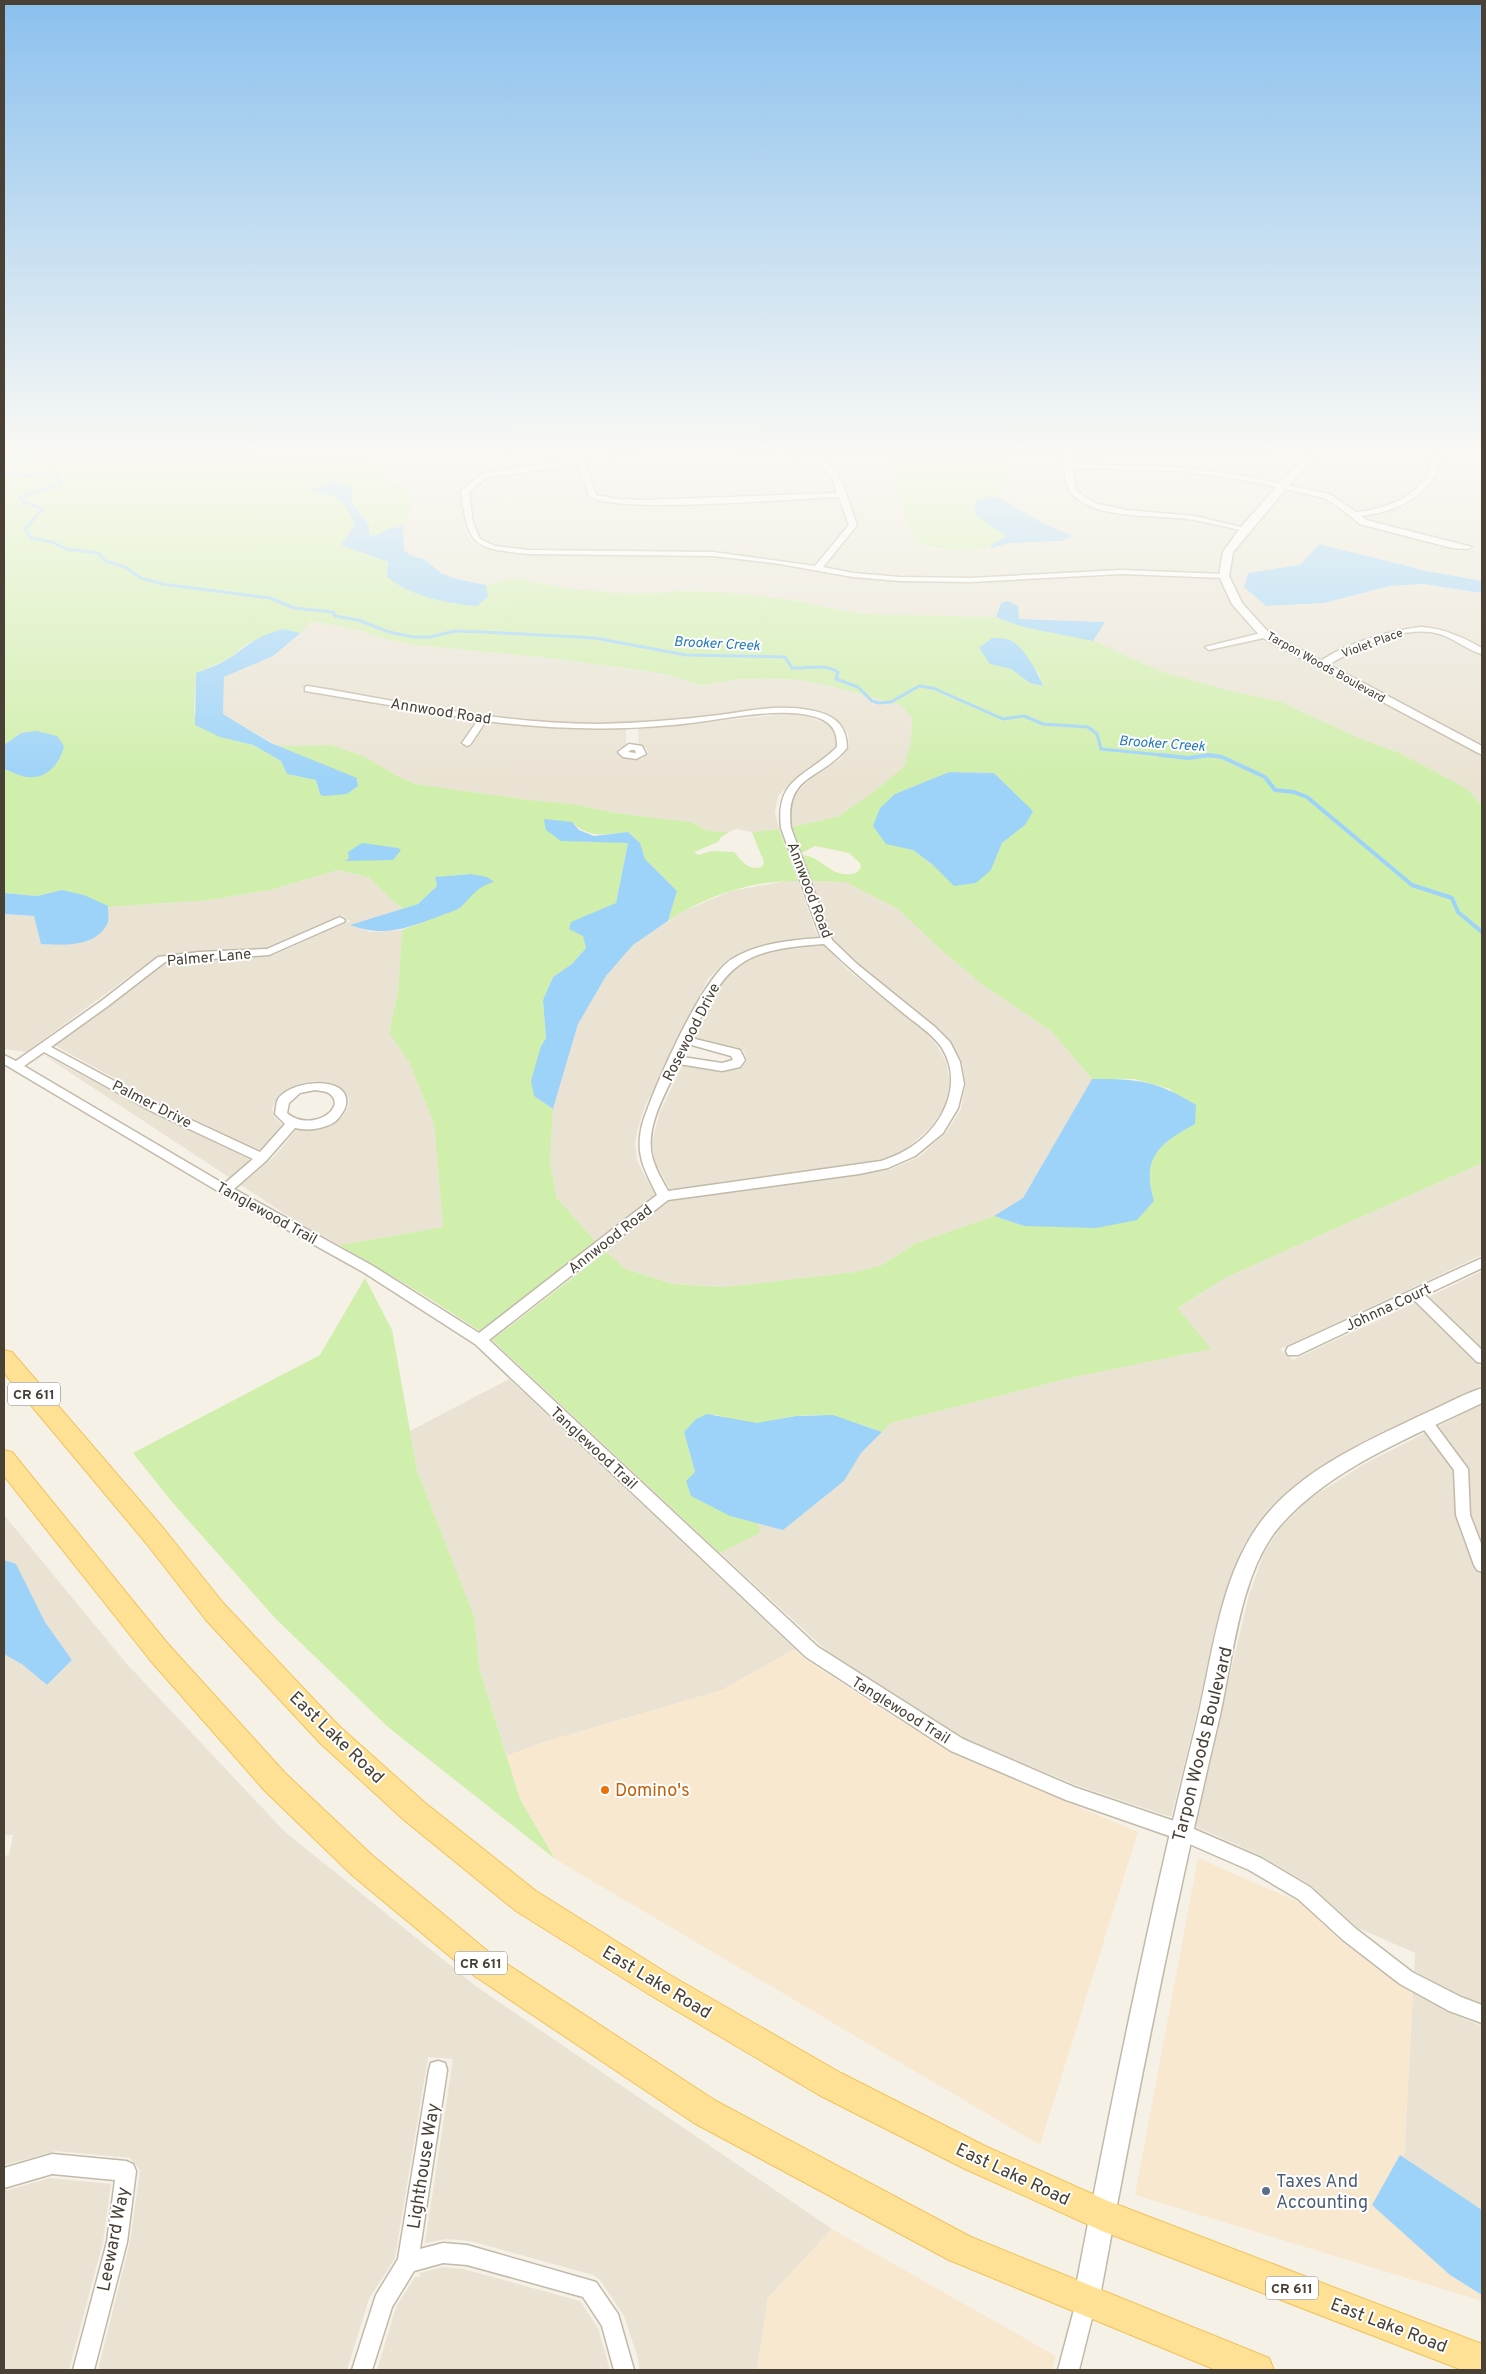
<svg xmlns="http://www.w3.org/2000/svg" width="1486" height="2374" viewBox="0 0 1486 2374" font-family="Overpass,sans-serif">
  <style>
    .residential { fill: #eae3d4 }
    .commercial { fill: #f9e8d0 }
    .green { fill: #d0eeac; fill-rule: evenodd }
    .water { fill: #9dd3f8 }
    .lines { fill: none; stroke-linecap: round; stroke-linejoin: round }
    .stream-far1 { stroke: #9dd3f8; stroke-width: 3 }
    .stream { stroke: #9dd3f8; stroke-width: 4 }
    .minor-casing { stroke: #c2b9a8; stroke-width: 3 }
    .tertiary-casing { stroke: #c2b9a8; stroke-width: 3 }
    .primary-casing { stroke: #f0c35a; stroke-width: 2 }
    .minor { fill: #fff; fill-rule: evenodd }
    .tertiary { fill: #fff; fill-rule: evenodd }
    .primary { fill: #ffe196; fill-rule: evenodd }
    .food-dot { fill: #e8710a; stroke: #fff; stroke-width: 2 }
    .service-dot { fill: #5c6f8a; stroke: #fff; stroke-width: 2 }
    .labels { text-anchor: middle; stroke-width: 4; stroke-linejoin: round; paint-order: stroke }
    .far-street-label { font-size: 12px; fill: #494135; stroke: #fff }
    .far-water-label { font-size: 14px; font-style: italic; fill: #2179b8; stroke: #fff }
    .shield { fill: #fff; stroke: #807a72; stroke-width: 1 }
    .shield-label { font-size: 14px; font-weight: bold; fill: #494135 }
    .street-label { font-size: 15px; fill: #494135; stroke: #fff }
    .near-street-label { font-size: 18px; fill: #494135; stroke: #fff }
    .near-food-label { font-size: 18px; fill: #c56008; stroke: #fff; text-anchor: start }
    .near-service-label { font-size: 18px; fill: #4e5e75; stroke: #fff; text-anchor: start }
  </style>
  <rect width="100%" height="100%" fill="#f5f1e7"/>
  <g class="residential">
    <polygon points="359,451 644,451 532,465 479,476 460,491 465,532 472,542 501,552 528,554 712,556 778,564 852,577 900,581 972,582 1122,574 1220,578 1232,604 1258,634 1201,646 1207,650 1264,638 1312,666 1482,755 1482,805 1466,788 1400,753 1359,738 1279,701 1231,691 1160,671 1093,641 1105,622 1019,619 1001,603 996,617 861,614 787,599 723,592 677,591 640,594 570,589 514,578 485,585 457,579 441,573 424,559 412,556 404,550 401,526 412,511 407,490 358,456"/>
    <polygon points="673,451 806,459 825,468 836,494 708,500 604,498 598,495 587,463"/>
    <polygon points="763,451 881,451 893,473 907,523 916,542 934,550 992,548 1010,543 1063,541 1071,536 1041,522 1000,499 1009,471 1003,451 1063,451 1066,466 1065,487 1072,496 1096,508 1125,515 1186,519 1238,529 1223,551 1219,573 1120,570 970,578 900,577 824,568 858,526 839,474 834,467 812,456"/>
    <polygon points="1072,451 1308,451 1280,484 1204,470 1075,464"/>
    <polygon points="1319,451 1432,451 1432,453 1426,473 1415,491 1404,500 1383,508 1355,513 1344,502 1330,496 1290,486"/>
    <polygon points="1442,451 1482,451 1482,581 1427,571 1319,544 1300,565 1284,568 1244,587 1266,606 1324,603 1390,586 1423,584 1482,593 1482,648 1440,629 1412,626 1397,629 1318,662 1270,634 1243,603 1230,576 1234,553 1250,530 1287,489 1323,498 1360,523 1449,548 1474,550 1473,546 1453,544 1367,521 1360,516 1390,512 1413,502 1425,492 1436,474"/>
    <polygon points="577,464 588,496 600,501 625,504 710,504 837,497 848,525 814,566 782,560 714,552 529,550 505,548 481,540 476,531 470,491 488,478"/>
    <polygon points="1076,467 1181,471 1248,480 1277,487 1241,526 1188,515 1128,511 1102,505 1081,494 1075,487"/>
    <polygon points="310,621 358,630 384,639 416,645 548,658 640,670 669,675 700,685 742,679 791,679 827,685 900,705 912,717 911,742 905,767 872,793 839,816 792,827 789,813 791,799 817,772 839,760 849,748 848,733 839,722 824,714 797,707 774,708 632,723 572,723 486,715 306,686 301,690 476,720 459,745 471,747 488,721 570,729 626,729 626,745 618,749 617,752 622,758 631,760 643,758 648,752 646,748 639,745 638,729 796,713 828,724 836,733 836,747 828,757 806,769 778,796 775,812 779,829 752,832 737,829 729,832 708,831 692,822 615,813 574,804 529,800 416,784 397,776 364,756 331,745 278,746 223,714 224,677 273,656 300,635"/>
    <polygon points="1418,631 1434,633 1482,655 1482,747 1327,666 1406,633"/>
    <polygon points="338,870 368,877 402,909 352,925 370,932 402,930 398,991 389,1033 409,1062 434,1124 443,1227 339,1245 297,1222 241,1185 274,1157 296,1130 323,1128 343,1116 348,1108 349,1099 346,1092 339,1086 326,1082 314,1081 302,1083 282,1092 276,1100 272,1109 274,1117 282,1125 260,1150 161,1104 54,1045 166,963 199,959 274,955 350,921 342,915 267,949 199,951 156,957 26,1052 4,1049 4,914 108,922 108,907 210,900 270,890"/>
    <polygon points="787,881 798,881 818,937 773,943 745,951 727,960 708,979 644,1109 638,1128 635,1142 637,1161 655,1195 596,1242 557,1198 550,1163 553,1109 578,1024 606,976 633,945 684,911 731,891"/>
    <polygon points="812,881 845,882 898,909 941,950 983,985 1051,1031 1092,1079 1023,1198 994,1216 914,1244 882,1265 855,1272 724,1287 674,1284 626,1269 606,1252 669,1201 889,1170 919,1157 946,1133 961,1109 966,1084 962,1062 953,1045 938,1028 859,965 833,940"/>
    <polygon points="823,945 847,969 925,1032 938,1047 946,1062 950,1084 945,1106 931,1127 905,1150 879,1161 670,1190 654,1159 652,1142 660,1112 682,1066 731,1071 741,1068 747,1060 744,1051 739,1048 695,1038 722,983 739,965 753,958 778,951"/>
    <polygon points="42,1054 149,1111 251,1160 230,1178"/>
    <polygon points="1482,1163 1482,1255 1280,1349 1293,1360 1415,1303 1482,1368 1482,1385 1351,1451 1293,1487 1261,1518 1243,1546 1228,1588 1171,1817 1076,1785 963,1738 828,1652 720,1553 759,1533 758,1523 784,1529 844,1481 861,1453 891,1423 1070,1378 1210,1349 1177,1309 1225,1278"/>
    <polygon points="1482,1271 1482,1349 1429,1297"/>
    <polygon points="509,1379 795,1649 722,1690 541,1743 507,1756 479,1667 475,1619 417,1470 410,1431"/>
    <polygon points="1482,1404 1482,2003 1458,1994 1414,1971 1415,1953 1356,1927 1309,1884 1258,1854 1194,1826 1249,1595 1264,1553 1280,1528 1309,1499 1366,1463"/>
    <polygon points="4,1515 126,1663 284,1831 477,1987 832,2229 768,2298 757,2370 639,2370 639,2362 624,2316 600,2280 593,2275 470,2241 446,2239 425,2243 453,2059 428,2057 395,2258 369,2299 347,2370 98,2370 130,2242 140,2170 130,2158 56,2151 4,2165 4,1856 9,1855 13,1835 4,1835 4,1654 23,1665 47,1685 72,1660 45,1622 16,1565 4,1560"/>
    <polygon points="1413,1993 1454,2015 1482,2026 1482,2210 1404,2158"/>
    <polygon points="50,2178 111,2184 103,2242 69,2370 4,2370 4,2191"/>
    <polygon points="443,2267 463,2269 580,2301 598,2328 610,2370 377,2370 396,2307 415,2277 420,2277 420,2273"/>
  </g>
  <g class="commercial">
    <polygon points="795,1649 805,1659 864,1698 951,1753 1138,1832 1040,2145 555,1859 520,1799 507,1756 541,1743 722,1690"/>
    <polygon points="1198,1858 1299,1902 1341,1941 1399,1985 1413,1993 1404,2158 1400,2156 1450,2275 1482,2295 1482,2301 1135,2195"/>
    <polygon points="832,2229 1056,2356 1052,2370 757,2370 768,2298"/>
  </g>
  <g class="green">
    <path d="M4,451H359V456L407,490L412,511L401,526L390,528L374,536L369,533V525L351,501L341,482L329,480L309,492C342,496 341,495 356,525L342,545L388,562L401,587L454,604L485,585L514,578L570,589L640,594L677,591L723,592L787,599L861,614L996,617L1023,627L1092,640L1160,671L1231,691L1279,701L1359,738L1400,753L1466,788L1482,805V1163L1225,1278L1178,1308L1211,1349L1070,1378L891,1423L882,1432C851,1421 830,1412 796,1416C783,1417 770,1423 758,1423C722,1425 715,1398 684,1432L695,1472L730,1516L758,1523L760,1533L720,1553L492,1340L606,1252L626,1269L673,1284L724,1287L855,1272L882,1265L914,1244L994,1216L1024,1226L1154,1201C1141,1157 1159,1144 1195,1124L1170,1089L1134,1079H1092L1051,1031L983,985L941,950L898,909L845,882L812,881L802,855C825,857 830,880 856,873L861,868L860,863L849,853L815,846L802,853L792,827L839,816L872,793L904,767L911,742L912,717L900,705L827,685L791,679H742L700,685L669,675L640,670L548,658L416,645L384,639L358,630L311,621L301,633L284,629L248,643L228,659L196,673L194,714L220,737L253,745L281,761L291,775L316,780L319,791L347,794L358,786V780L278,746L331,745L364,756L397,776L416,784L529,800L574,804L615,813L692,822L708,831L729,832L721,837L718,842L694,852L698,855L712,851L734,852C742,861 748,871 762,867L764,862L752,832L779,829L798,881C753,880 705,896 668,921L677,891L645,859L640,843L628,832C607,834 588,839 572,822L584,842H628L616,903L599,912L583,936L586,948L572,964L553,977L543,1000L546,1038L541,1046L534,1096L553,1109L550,1163L557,1198L596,1242L480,1331L424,1295L339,1245L443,1227L434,1124L409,1062L389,1033L398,991L402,930L460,908L466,899L483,885L493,882L471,874L435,877L437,886L418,904L402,909L368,877L338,870L270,890L210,900L108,907L62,890L37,896L4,893V769L21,733L4,745ZM1028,661L1039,674L1043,686L1030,683L1011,669ZM949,772L994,773L1018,797L1025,825L1002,843L991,870L933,865L913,850L886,843L873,826L895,794ZM400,850L393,860H346L349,858Z"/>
    <path d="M881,451H1003L1009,471L1000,499L997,497L1008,536L990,545L992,548C963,550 943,554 916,542L907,523L893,473Z"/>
    <polygon points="365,1278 392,1330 417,1470 475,1619 479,1667 520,1799 555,1859 388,1727 275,1618 172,1502 133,1453 320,1355"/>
  </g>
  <g class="water">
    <path d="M329,480L354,486L351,501L369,525V534L374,536L390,528L403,526L404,550L412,556L424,559L441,573L457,579L486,585L488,597L477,606C446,603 412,597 387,577L388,562L341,545L355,525C342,496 340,496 309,492Z"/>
    <polygon points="986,497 997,497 1041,522 1072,536 1063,541 1010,543 992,548 990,545 1007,536 975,515 975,501"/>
    <polygon points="1319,544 1427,571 1482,581 1482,593 1423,584 1390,586 1324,603 1266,606 1244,587 1248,573 1300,565"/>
    <polygon points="1008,601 1018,606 1019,619 1105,622 1093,641 1023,627 996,617 1001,603"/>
    <path d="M284,629L301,633L273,656L224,677L223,714L271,743L357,778L358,786L347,794L323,796L320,794L316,780L287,774L281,761L253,745L220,737L195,725L196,673C206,669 218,665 228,659C251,644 255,636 284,629Z"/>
    <path d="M992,638C1000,638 1008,638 1015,643C1024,648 1040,676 1043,686L1030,683L1011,669L990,664L979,648Z"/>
    <path d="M36,731L57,736L64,746C60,764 46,780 26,777C19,776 11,771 4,769V745L21,733Z"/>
    <polygon points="949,772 994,773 1033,811 1025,825 1002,843 991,870 976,883 954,886 933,865 913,850 886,844 873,826 880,808 895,794"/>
    <polygon points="544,819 572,822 579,830 594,836 628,832 640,843 645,859 677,891 668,921 633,945 606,976 578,1024 553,1109 534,1096 531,1081 541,1046 546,1038 543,1000 553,977 572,964 586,948 583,936 569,929 571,922 616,903 628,843 561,841 546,830"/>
    <polygon points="362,843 398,848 401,850 393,860 345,861 349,858 348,852"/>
    <path d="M471,874L487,877L494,882C478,886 472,896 461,907C456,911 446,913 440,916C406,928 386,938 350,925L418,904L437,886L435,877Z"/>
    <path d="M62,890L84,895L108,906C108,910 109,918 108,922C97,948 63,945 41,944L34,916L4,914V893L37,896Z"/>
    <path d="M1092,1079C1139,1079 1155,1080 1196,1105L1195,1124C1159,1144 1141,1157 1154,1201L1137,1220L1096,1228L1024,1226L994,1216L1023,1198Z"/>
    <polygon points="707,1414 757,1423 796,1416 833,1415 882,1432 861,1453 844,1481 783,1530 730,1516 691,1496 686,1481 695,1472 684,1432 696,1419"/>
    <polygon points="4,1560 16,1564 45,1622 72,1660 47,1685 23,1665 4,1654"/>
    <polygon points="1400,2155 1482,2210 1482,2295 1450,2275 1372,2205"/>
  </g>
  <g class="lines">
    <g class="stream-far1">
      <polyline points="4,462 23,459 17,451"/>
      <path d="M4,472L28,476L56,471L61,484L20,497L22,501L43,509L25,529L31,538L52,542L66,549L98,553L105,561L125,567L141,578L162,584L270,598L294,608L333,612L335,616L358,620L389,632L413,637H430L455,631L484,632L595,638L686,655L785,657L792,668C808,669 824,663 838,672L836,679L858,687L872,701L879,703L891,702L919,686L933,688L1003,719L1024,716L1043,724L1088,727L1097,734L1101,749L1172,756"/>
      <polyline points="1201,756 1217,756"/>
    </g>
    <g class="stream">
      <polyline points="1160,755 1189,758 1209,755"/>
      <polyline points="1209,755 1222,757 1265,777 1275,790 1294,792 1307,797 1412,885 1452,898 1458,912 1482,932"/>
    </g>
    <g class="minor-casing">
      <g id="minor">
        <path d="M641,451H661L585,463L596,495L618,499L644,500L837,493C835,487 834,480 830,475C814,450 756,454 730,453L726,451C756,451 820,444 837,474C846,488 851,509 857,525L823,567L853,573L900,577L971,578L1121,570L1224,574L1228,576L1224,578L1121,574L971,582L900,581L853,577L780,564L713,556L528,554C473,548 468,547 461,491L481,474L502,470ZM578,464L589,496C615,515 797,498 839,497L849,525L815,566L713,552L528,550L495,546L480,539L473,523L469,492L486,478Z"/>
        <path d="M1064,451H1072V464L1181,467L1250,477L1329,494L1356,512C1392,508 1431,493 1433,451H1441C1438,494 1398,512 1361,516L1366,520L1472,547L1468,549L1452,548L1360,524L1336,505L1324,498L1250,481L1181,471L1073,468L1075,488L1083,496L1095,503L1125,510L1195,516L1249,529L1245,531C1226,527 1207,522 1188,519C1157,515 1086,520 1069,489C1063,479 1065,462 1064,451Z"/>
        <path d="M1422,627C1445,629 1462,637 1482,648V654C1467,650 1455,639 1440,634C1401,623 1355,650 1322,668L1315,666C1335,646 1394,629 1422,627Z"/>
        <polygon points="1265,632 1268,633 1268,637 1209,650 1205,647"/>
        <path d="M308,686C404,702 500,724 598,724C638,723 678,720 719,715C749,711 779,704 809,710C832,714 847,723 847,748C820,781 784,774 791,828L832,940L857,964L935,1027L950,1042L960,1062L964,1084L958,1108L943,1133L915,1156L888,1168L859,1174L668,1200L489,1340L818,1647L963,1739L1074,1787L1180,1823L1261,1858L1310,1887L1355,1928L1412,1972L1461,1997L1482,2005V2023L1449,2011L1400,1984L1343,1940L1298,1899L1249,1870L1178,1839L1066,1800L951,1751L806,1657L475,1344L363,1272L221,1193L4,1064V1055L16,1061L100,1002L158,957L199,952L267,949L340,917L345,920L344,922L269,955L165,962L108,1006L51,1047L159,1105L260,1152L285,1124L275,1114C276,1109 276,1103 278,1099C292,1078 356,1075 345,1108C342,1114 339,1119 333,1123C322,1129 308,1131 295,1128L266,1161L234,1189L373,1266L479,1333L657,1195C644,1169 635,1154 642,1125C653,1089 702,977 732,959C758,943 791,940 821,938L781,828C775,777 807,777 837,747C838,730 830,720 812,716C775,706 713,722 672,725C610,731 548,729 486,721L470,745L467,746L462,743L478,720L305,691V687ZM824,944C849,968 875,990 902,1012C915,1023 933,1034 942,1048C965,1086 941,1130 906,1150C898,1155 889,1158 881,1161L668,1191C662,1180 655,1168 652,1156C645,1125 667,1091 679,1064L722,1071L740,1067L745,1060L740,1050L691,1038C726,962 741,950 824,944ZM688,1044L731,1056L733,1060L722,1063L682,1057ZM44,1052L151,1111L253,1159L224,1184L24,1066ZM315,1090C320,1091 327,1091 330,1094C348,1109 310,1133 287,1113L289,1103L300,1093Z"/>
        <path d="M629,744L642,746L646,754L636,759L623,757L618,752ZM631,750H635L636,753L628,752Z"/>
        <polygon points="1482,1258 1482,1268 1425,1295 1482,1350 1482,1363 1477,1362 1414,1300 1298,1355 1288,1355 1286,1351 1288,1347"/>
        <polygon points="1426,1417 1431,1419 1468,1469 1470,1515 1482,1546 1482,1572 1477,1570 1474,1565 1456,1515 1454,1470 1419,1423 1421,1419"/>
        <polygon points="438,2061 445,2063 447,2070 420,2249 443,2243 467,2245 596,2282 618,2314 634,2370 614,2370 602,2326 583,2297 467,2265 443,2263 414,2271 392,2307 372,2370 352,2370 376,2295 398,2259 429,2070 431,2063"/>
        <polygon points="52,2154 126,2161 133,2164 136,2171 127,2242 94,2370 73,2370 107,2242 115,2180 52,2174 4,2188 4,2168"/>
        <polygon points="1086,2292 1093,2295 1096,2302 1079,2370 1058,2370 1076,2302 1079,2295"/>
      </g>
    </g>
    <g class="tertiary-casing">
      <g id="tertiary">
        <polygon points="1308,451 1318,451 1233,552 1229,576 1242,603 1269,633 1482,746 1482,755 1261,637 1232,604 1219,576 1223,552 1241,527"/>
        <path d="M1482,1388V1403C1412,1437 1331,1467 1279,1527C1240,1573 1233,1657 1220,1715C1174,1909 1135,2105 1099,2302L1096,2312L1086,2315L1076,2312L1073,2302C1110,2107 1149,1913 1197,1721C1213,1654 1220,1574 1263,1519C1303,1468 1371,1439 1428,1412C1446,1404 1464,1394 1482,1388Z"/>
      </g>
    </g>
    <g class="primary-casing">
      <g id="primary">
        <polygon points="4,1350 12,1352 164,1529 224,1604 338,1725 424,1802 536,1891 670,1975 841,2073 985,2146 1108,2201 1482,2344 1482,2370 1462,2370 1102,2231 963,2168 819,2095 650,1995 516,1911 404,1820 320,1743 206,1620 146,1543 4,1373"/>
        <polygon points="4,1450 12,1452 168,1644 285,1773 373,1856 490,1953 716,2101 971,2237 1269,2358 1274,2370 1216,2370 949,2260 694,2123 470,1973 353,1876 265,1791 150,1660 4,1476"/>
      </g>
    </g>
    <use href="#minor" class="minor"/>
    <use href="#tertiary" class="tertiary"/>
    <use href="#primary" class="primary"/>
  </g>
  <linearGradient id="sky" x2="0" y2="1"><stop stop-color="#8ac0ee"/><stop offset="0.58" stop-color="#faf9f4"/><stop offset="1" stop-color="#faf9f4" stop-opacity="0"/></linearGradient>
  <rect width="1486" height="783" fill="url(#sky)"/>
  <circle class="food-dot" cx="605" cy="1790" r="5"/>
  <circle class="service-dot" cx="1266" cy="2191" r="5"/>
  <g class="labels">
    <g class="far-street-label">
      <text transform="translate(1372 643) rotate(-20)" y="4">Violet Place</text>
      <text transform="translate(1326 667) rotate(29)" y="4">Tarpon Woods Boulevard</text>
    </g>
    <g class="far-water-label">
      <text transform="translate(717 643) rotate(3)" y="5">Brooker Creek</text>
      <text transform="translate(1162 743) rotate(4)" y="5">Brooker Creek</text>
    </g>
    <g class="shield">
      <rect x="8" y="1382.5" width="52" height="23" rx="4"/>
      <rect x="455" y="1951.5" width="52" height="23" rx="4"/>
      <rect x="1266" y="2276.5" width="52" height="23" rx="4"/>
    </g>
    <g class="shield-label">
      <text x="34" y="1399">CR 611</text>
      <text x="481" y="1968">CR 611</text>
      <text x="1292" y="2293">CR 611</text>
    </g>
    <g class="street-label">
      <text transform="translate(441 711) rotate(9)" y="5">Annwood Road</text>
      <text transform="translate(810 890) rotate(69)" y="5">Annwood Road</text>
      <text transform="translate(209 957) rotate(-5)" y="5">Palmer Lane</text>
      <text transform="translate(691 1032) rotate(-63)" y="5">Rosewood Drive</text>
      <text transform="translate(152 1104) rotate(27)" y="5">Palmer Drive</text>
      <text transform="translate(267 1213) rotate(29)" y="5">Tanglewood Trail</text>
      <text transform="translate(610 1239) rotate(-38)" y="5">Annwood Road</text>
      <text transform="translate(1388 1307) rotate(-25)" y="5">Johnna Court</text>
      <text transform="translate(594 1448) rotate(43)" y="5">Tanglewood Trail</text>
      <text transform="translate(901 1710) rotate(32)" y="5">Tanglewood Trail</text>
    </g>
    <g class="near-street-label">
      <text transform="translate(337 1737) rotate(44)" y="6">East Lake Road</text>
      <text transform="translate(1202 1744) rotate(-76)" y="6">Tarpon Woods Boulevard</text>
      <text transform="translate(657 1982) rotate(31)" y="6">East Lake Road</text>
      <text transform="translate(423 2166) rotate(-81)" y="6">Lighthouse Way</text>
      <text transform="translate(1013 2174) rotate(25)" y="6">East Lake Road</text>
      <text transform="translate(113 2239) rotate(-79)" y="6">Leeward Way</text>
      <text transform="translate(1389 2325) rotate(21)" y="6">East Lake Road</text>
    </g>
    <g class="near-food-label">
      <text x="615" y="1796">Domino's</text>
    </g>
    <g class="near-service-label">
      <text x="1276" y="2187">Taxes And<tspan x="1276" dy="21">Accounting</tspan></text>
    </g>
  </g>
  <rect width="1486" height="2374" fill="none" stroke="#494135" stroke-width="10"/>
</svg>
